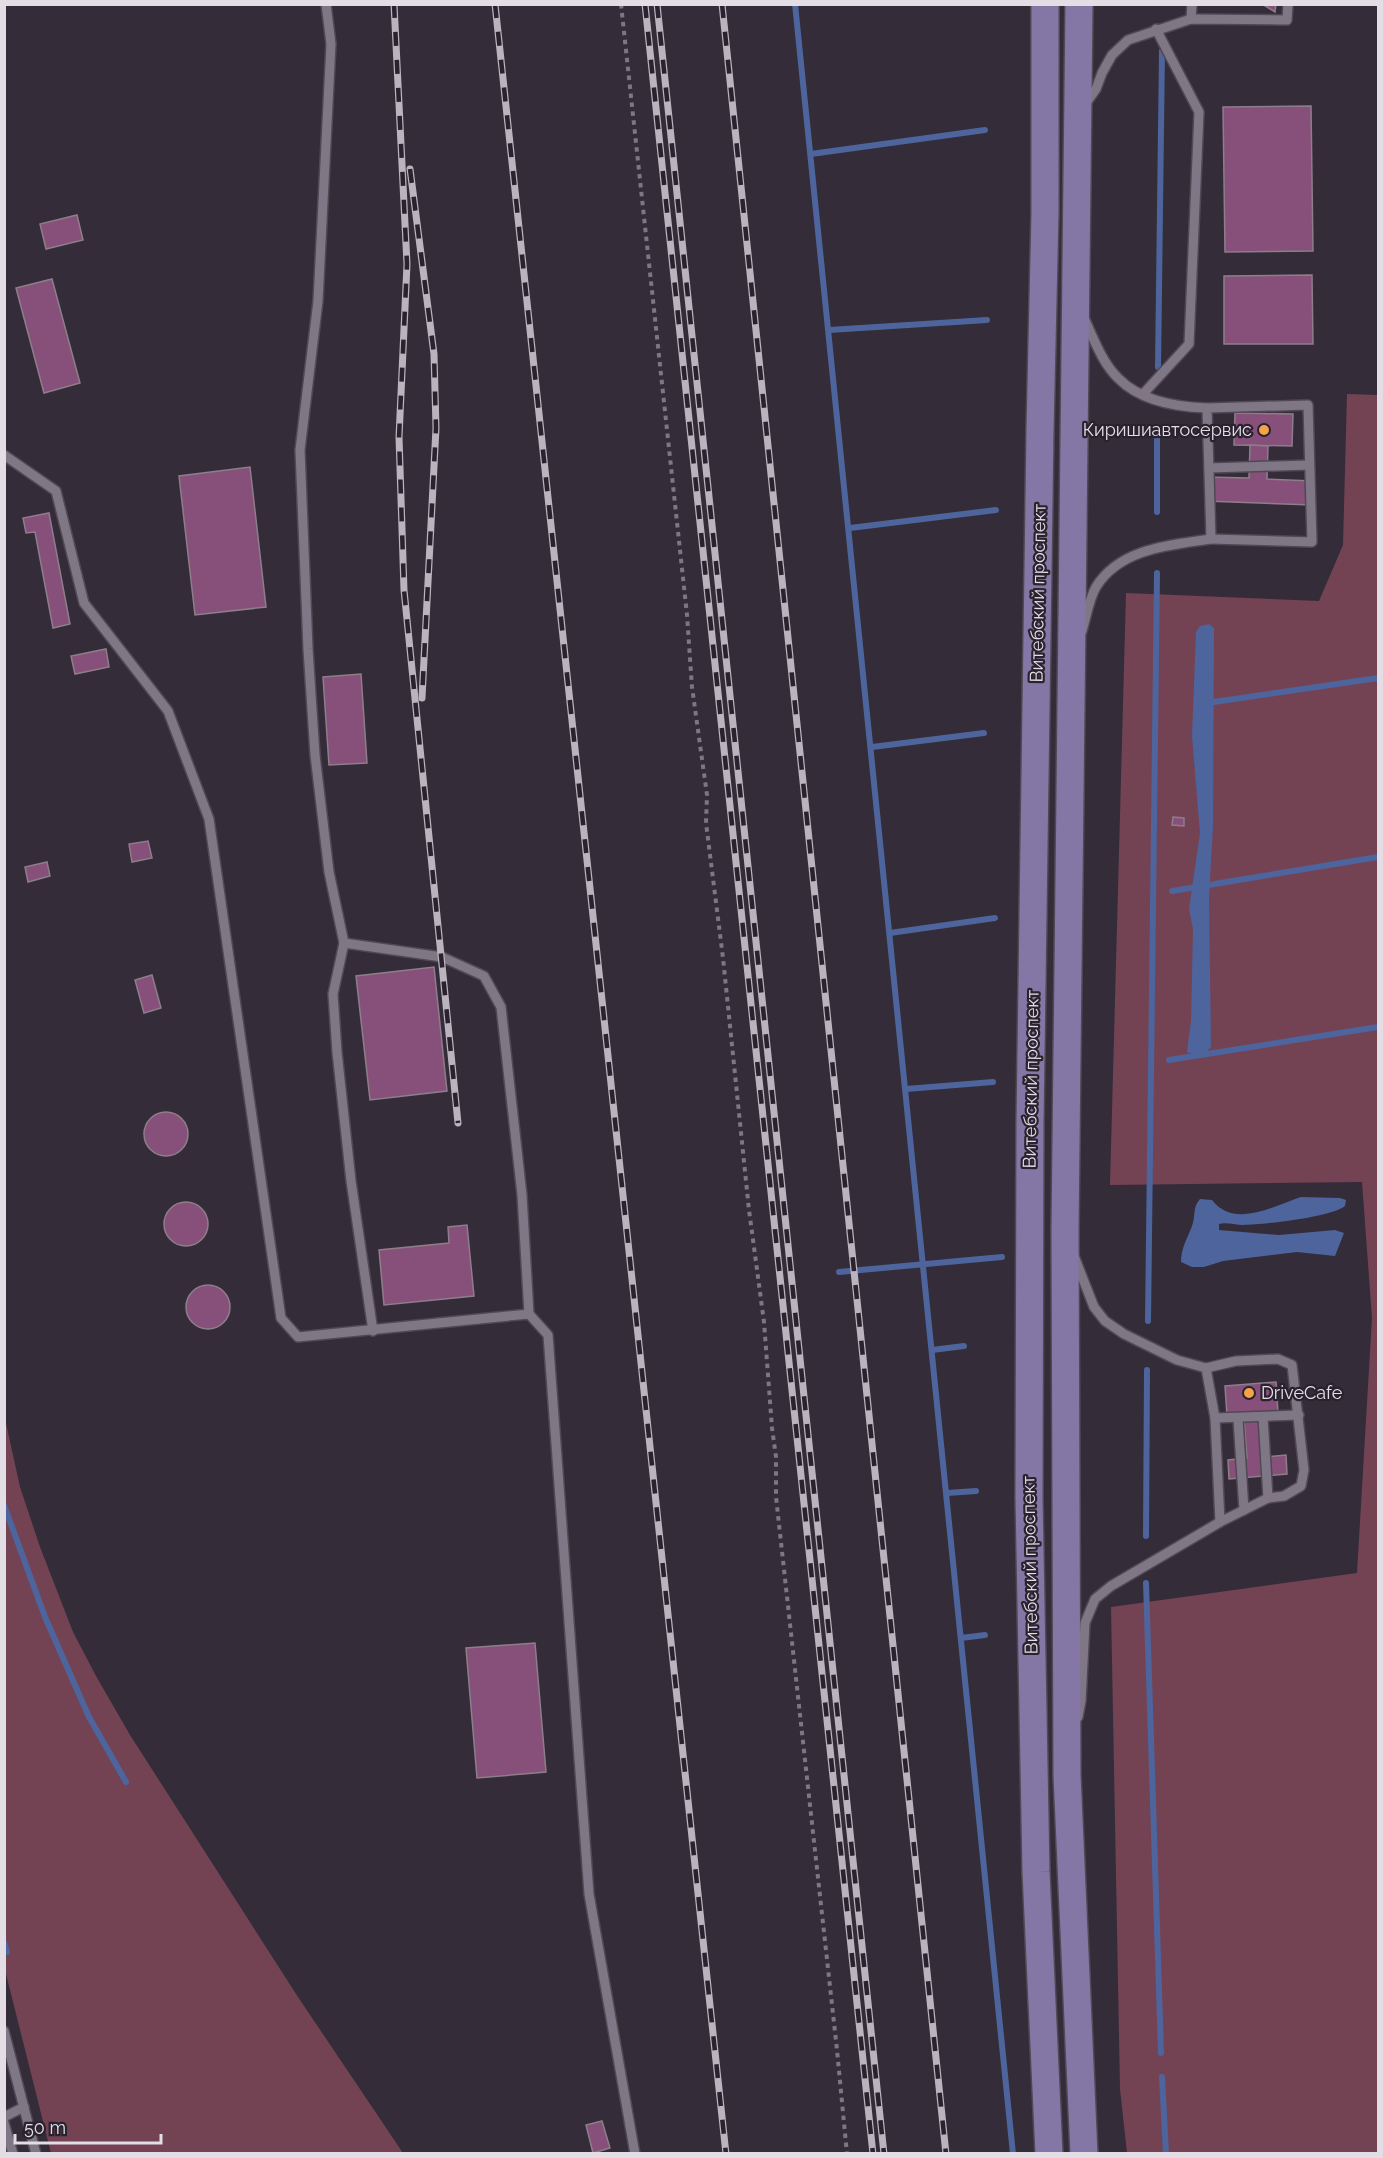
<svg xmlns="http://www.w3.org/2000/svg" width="1383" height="2158" viewBox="0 0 1383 2158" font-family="Raleway,sans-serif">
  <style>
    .green { fill: #734354 }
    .water { fill: #4e649c }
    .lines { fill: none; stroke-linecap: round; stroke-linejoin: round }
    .stream { stroke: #4e649c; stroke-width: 6 }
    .building { fill: #86507a; stroke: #8d7e89; stroke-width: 1.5 }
    .lane-casing { stroke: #504953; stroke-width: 12 }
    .secondary-casing { stroke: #504953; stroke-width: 30 }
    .path { stroke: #7e7782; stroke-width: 4; stroke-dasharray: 4.5 4.5; stroke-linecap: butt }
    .lane { stroke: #807786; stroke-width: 9 }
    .secondary { stroke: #8477a5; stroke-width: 27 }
    .rail-casing { stroke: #b9b4bd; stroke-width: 7 }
    .rail { stroke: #2a232f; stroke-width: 4.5; stroke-dasharray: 14; stroke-linecap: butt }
    .poi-dot { fill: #f5a346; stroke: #2a232f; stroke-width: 2 }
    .labels { text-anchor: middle; stroke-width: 4.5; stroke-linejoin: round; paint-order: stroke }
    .poi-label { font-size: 18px; fill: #e3dee6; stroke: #2a232f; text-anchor: end }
    .street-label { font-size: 18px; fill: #e3dee6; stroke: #2a232f }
  </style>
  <rect width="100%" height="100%" fill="#342c39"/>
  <g class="green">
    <polygon points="1347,394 1378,395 1378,2153 1127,2153 1120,2089 1111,1607 1357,1573 1372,1318 1362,1182 1110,1185 1126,593 1319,601 1343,545"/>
    <polygon points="4,1414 20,1487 40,1547 73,1632 96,1676 130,1735 298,1997 403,2153 51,2153 5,1970"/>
  </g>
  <g class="water">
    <polygon points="1209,624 1214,628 1213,826 1209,897 1211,1047 1202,1057 1187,1052 1191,1021 1193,929 1189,909 1200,833 1192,736 1196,632 1200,626"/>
    <path d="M1301,1197L1340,1198L1346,1200L1345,1206C1332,1217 1262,1225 1243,1225C1234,1225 1227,1222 1219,1224V1230L1279,1235L1335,1230L1344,1233L1335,1256L1297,1252L1223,1261L1204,1267H1192L1181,1262C1181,1248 1187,1239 1192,1226C1196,1216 1192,1208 1200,1199L1212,1200C1234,1229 1274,1206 1301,1197Z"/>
  </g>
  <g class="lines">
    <g class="stream">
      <polyline points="795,4 1013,2154"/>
      <polyline points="811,154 985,130"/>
      <polyline points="829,330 987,320"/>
      <polyline points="1158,367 1162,51"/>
      <polyline points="1157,432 1157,512"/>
      <polyline points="850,528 996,510"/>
      <polyline points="1207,703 1378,678"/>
      <polyline points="872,747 984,733"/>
      <polyline points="1172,891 1378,857"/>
      <polyline points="890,933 995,918"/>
      <polyline points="1169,1060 1378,1027"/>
      <polyline points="906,1089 993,1082"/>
      <polyline points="839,1272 1002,1257"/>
      <polyline points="1148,1321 1157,573"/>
      <polyline points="932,1350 964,1346"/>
      <polyline points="947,1493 976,1491"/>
      <polyline points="4,1505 45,1617 89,1717 126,1782"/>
      <polyline points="1146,1536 1147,1370"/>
      <polyline points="1146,1583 1161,2053"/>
      <polyline points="961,1638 985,1635"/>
      <polyline points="4,1942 7,1952"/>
      <polyline points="1162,2077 1166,2154"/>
    </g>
  </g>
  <g class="building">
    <polygon points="1262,4 1276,4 1275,12"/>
    <polygon points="1311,106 1313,251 1225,252 1223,107"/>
    <polygon points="77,215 83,240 46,249 40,224"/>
    <polygon points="1312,275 1313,344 1224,344 1224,276"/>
    <polygon points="52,279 80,383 44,393 16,288"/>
    <polygon points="1235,413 1293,414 1292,446 1234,445"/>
    <polygon points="1250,445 1268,446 1267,479 1313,481 1312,505 1205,501 1206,477 1249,478"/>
    <polygon points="250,467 266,607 195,615 179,476"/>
    <polygon points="49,513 70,624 53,628 35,532 26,533 23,518"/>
    <polygon points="106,649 109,667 75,674 71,656"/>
    <polygon points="361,674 367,763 329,765 323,677"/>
    <polygon points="1173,817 1184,818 1184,826 1172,825"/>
    <polygon points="148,841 152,858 132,862 129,844"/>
    <polygon points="47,862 50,876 28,882 25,867"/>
    <polygon points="434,967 447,1091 370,1100 356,976"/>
    <polygon points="152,975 161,1008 144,1013 135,980"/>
    <circle cx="166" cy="1134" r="22"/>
    <circle cx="186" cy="1224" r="22"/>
    <polygon points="467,1225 474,1296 384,1305 379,1250 449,1243 448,1227"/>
    <circle cx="208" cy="1307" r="22"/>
    <polygon points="1276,1382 1278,1413 1227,1416 1225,1386"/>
    <polygon points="1262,1419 1265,1457 1286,1455 1287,1474 1229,1479 1228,1460 1247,1458 1244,1420"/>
    <polygon points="535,1643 546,1772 477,1778 466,1648"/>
    <polygon points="602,2121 610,2148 593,2153 586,2125"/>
  </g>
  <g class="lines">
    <g class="lane-casing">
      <g id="lane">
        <polyline points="326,4 331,44 318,301 300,450 308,649 315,755 329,872 344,943 442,957 484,976 501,1007 522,1195 529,1314"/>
        <polyline points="1191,19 1192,4"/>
        <polyline points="1084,106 1096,89 1102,73 1112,55 1128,40 1191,19 1287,20 1288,4"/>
        <path d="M1084,318C1094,339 1102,363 1119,379C1141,401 1177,407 1207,408"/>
        <polyline points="1143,394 1189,344 1199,112 1156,29"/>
        <polygon points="1308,405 1312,542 1211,539 1207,408"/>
        <polyline points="4,455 56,491 84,603 168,711 209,819 281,1318 298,1337 529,1314 548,1335 589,1894 635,2154"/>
        <polyline points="1209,468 1309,465"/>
        <path d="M1082,631C1086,618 1089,599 1096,587C1120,548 1171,545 1211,539"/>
        <polyline points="344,943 333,994 337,1052 351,1181 373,1331"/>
        <polyline points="1074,1256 1094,1307 1105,1321 1124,1334 1177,1360 1206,1368 1236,1361 1278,1359 1292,1365 1304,1470 1301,1486 1284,1496 1268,1498 1220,1522 1111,1586 1095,1599 1085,1623 1081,1701 1078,1717"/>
        <polyline points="1206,1368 1215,1418 1220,1522"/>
        <polyline points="1263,1417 1268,1498"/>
        <polyline points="1215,1418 1299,1415"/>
        <polyline points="1238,1419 1244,1510"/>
        <polyline points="4,2031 36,2154"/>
        <polyline points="4,2117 24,2107"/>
        <polyline points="4,2123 13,2154"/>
      </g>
    </g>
    <g class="secondary-casing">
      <g id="secondary">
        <polyline points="1045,4 1045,213 1040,430 1030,1122 1029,1498 1036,1872 1049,2154"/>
        <polyline points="1079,4 1065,1231 1067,1775 1084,2154"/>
      </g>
    </g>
    <polyline class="path" points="621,4 687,615 692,687 707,795 706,823 723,958 749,1210 764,1322 772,1428 776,1457 776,1497 837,2050 847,2154"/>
    <use href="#lane" class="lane"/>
    <use href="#secondary" class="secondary"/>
    <g class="rail-casing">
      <g id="rail">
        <polyline points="394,4 407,264 399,437 404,590 458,1123"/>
        <polyline points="495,4 726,2154"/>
        <polyline points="645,4 873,2154"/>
        <polyline points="657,4 884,2154"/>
        <polyline points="722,4 946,2154"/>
        <polyline points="410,169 434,354 436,428 422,698"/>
      </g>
    </g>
    <use href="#rail" class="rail"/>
  </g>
  <g class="poi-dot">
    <circle cx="1264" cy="430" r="6"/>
    <circle cx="1249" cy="1393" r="6"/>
  </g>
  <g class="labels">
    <g class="poi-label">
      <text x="1252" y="436">Киришиавтосервис</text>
      <text x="1261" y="1399" text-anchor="start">DriveCafe</text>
    </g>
    <g class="street-label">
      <text transform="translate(1038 593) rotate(-89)" y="6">Витебский проспект</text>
      <text transform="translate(1031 1079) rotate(-89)" y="6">Витебский проспект</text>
      <text transform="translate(1030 1565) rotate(-91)" y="6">Витебский проспект</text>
    </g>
  </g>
  <rect width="1383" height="2158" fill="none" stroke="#e3dee6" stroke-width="12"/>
  <path d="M15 2134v9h146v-9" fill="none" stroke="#e3dee6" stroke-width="3"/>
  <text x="24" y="2134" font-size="18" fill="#e3dee6" stroke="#2a232f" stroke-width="4.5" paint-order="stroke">50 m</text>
</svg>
